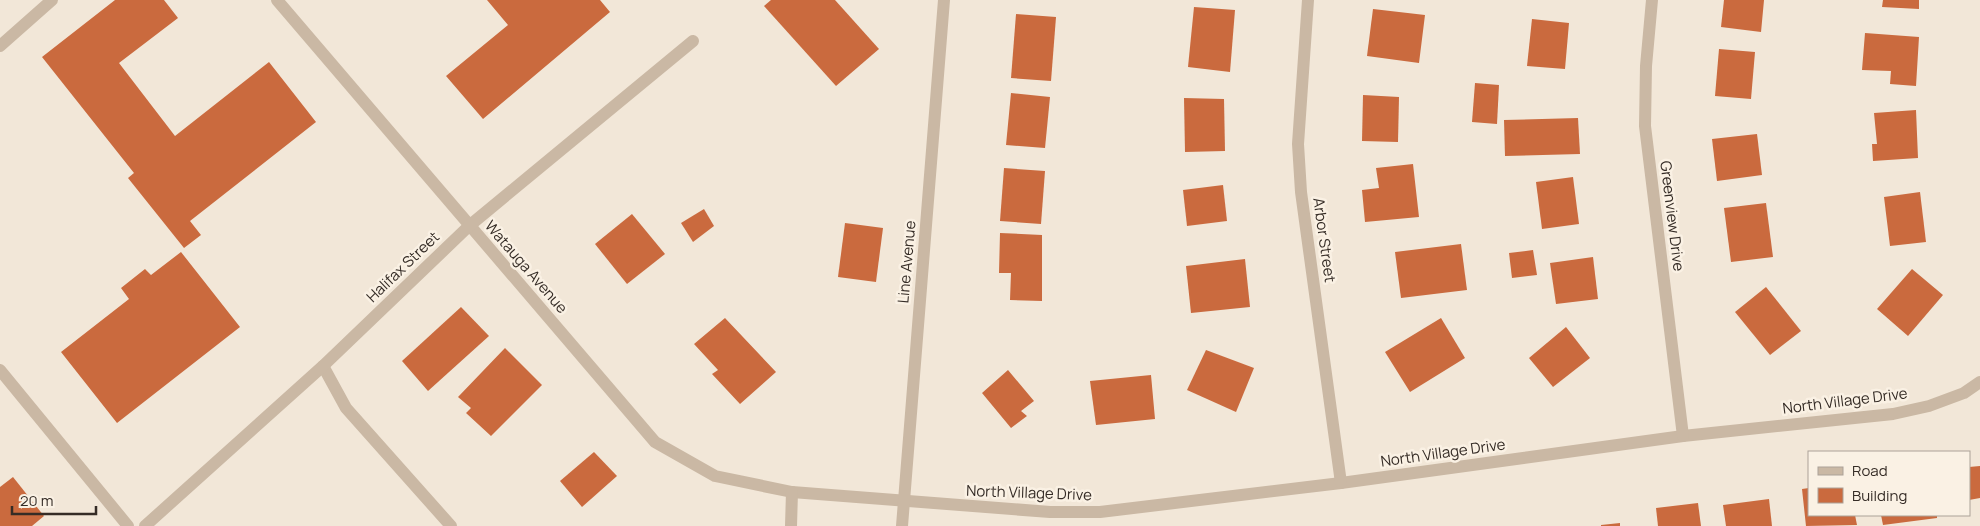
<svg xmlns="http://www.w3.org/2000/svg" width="1980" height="526" viewBox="0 0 1980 526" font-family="Manrope,sans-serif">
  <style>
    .building { fill: #ca6a3e }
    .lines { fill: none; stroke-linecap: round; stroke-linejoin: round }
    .minor { stroke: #cab8a4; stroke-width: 12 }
    .labels { text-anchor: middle; stroke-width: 5; stroke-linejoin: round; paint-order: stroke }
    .street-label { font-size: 15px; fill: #352c26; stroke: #faf1e4 }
  </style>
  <rect width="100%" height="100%" fill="#f2e7d8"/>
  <g class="building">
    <polygon points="115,0 164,0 178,18 119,63 175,136 269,62 316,122 190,221 201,235 184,248 128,178 134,173 42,57"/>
    <polygon points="487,0 600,0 610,12 483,119 446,76 508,25"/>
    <polygon points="771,0 835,0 879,49 836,86 764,6"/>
    <polygon points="1724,0 1764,0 1761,32 1721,27"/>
    <polygon points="1883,0 1919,0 1919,9 1882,7"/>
    <polygon points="1194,7 1235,10 1230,72 1188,67"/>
    <polygon points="1373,9 1425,15 1419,63 1367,56"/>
    <polygon points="1016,14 1056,17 1051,81 1011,78"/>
    <polygon points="1532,19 1569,23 1565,69 1527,66"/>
    <polygon points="1865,33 1919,37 1916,86 1890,84 1891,71 1862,70"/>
    <polygon points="1719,49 1755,52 1751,99 1715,96"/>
    <polygon points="1475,83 1499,85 1497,124 1472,122"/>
    <polygon points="1011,93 1050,97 1045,148 1006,145"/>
    <polygon points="1363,95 1399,97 1398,142 1362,141"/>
    <polygon points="1184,98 1224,99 1225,151 1185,152"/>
    <polygon points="1916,110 1918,158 1873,161 1872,144 1877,144 1874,113"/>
    <polygon points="1578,118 1580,154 1505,156 1504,120"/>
    <polygon points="1757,134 1762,175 1717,181 1712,139"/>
    <polygon points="1413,164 1419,217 1365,222 1362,190 1379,188 1376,168"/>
    <polygon points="1004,168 1045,171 1041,224 1000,221"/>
    <polygon points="1573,177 1579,224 1542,229 1536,182"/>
    <polygon points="1223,185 1227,221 1187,226 1183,190"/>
    <polygon points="1920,192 1926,242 1890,246 1884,197"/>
    <polygon points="1766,203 1773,257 1731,262 1724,208"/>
    <polygon points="704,209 714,226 693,242 681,223"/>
    <polygon points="632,214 665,254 627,284 595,244"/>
    <polygon points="845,223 883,228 876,282 838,277"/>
    <polygon points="1000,233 1042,235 1042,301 1010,300 1011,273 999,273"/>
    <polygon points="1461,244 1467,290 1401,298 1395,252"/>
    <polygon points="1533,250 1537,275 1512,278 1509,253"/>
    <polygon points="181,252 240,327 117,423 61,352 129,299 121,288 145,269 151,275"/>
    <polygon points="1593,257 1598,299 1556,304 1550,263"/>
    <polygon points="1245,259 1250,307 1191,313 1186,266"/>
    <polygon points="1912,269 1943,295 1908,336 1877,309"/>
    <polygon points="1766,287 1801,331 1770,355 1735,312"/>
    <polygon points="461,307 489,336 428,391 402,361"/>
    <polygon points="725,318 776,372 740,404 712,374 718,370 694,344"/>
    <polygon points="1441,318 1465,358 1410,392 1385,352"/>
    <polygon points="1566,327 1590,358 1553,387 1529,358"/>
    <polygon points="505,348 542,385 491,436 466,413 471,408 458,397"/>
    <polygon points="1206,350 1254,368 1236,412 1187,390"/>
    <polygon points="1008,370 1034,401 1021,411 1027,416 1011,428 982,393"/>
    <polygon points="1151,375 1155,419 1096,425 1090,381"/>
    <polygon points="594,452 617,476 582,507 560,481"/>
    <polygon points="1980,466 1980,498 1969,500 1969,467"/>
    <polygon points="13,477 44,516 32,526 0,526 0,487"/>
    <polygon points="1809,488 1809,515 1855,515 1857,525 1806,526 1802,489"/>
    <polygon points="1769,499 1772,526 1726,526 1723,505"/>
    <polygon points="1698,503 1701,526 1658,526 1656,508"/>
    <polygon points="1881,515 1937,515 1937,518 1883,525"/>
    <polygon points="1620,523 1620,526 1601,526 1601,525"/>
  </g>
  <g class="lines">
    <g class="minor">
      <polyline points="277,0 655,442 715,476 792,492 1050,512 1100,512 1341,483 1683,436 1893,414 1929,406 1964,393 1980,382"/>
      <polyline points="1308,0 1298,144 1301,192 1341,483"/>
      <polyline points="1652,0 1646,66 1645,126 1683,436"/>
      <polyline points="0,46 52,0"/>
      <polyline points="323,366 346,408 451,526"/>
      <polyline points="0,370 128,526"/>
      <polyline points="145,526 323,366 469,226 693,41"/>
      <polyline points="791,526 792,492"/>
      <polyline points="902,526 944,0"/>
    </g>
  </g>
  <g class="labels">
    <g class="street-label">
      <text transform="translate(1672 216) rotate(83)" y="5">Greenview Drive</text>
      <text transform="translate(1324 240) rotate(82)" y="5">Arbor Street</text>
      <text transform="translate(907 262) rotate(-85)" y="5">Line Avenue</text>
      <text transform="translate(403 267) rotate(-44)" y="5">Halifax Street</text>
      <text transform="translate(526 267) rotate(49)" y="5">Watauga Avenue</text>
      <text transform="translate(1845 401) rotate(-7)" y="5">North Village Drive</text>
      <text transform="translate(1443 453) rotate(-8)" y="5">North Village Drive</text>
      <text transform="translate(1029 493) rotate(2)" y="5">North Village Drive</text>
    </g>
  </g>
  <rect x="1808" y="451" width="162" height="65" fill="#faf1e4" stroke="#aba298"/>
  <rect x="1818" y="467" width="25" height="8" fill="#cab8a4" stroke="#aba298"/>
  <text x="1852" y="476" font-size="15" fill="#352c26">Road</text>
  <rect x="1818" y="488" width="25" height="15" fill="#ca6a3e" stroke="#aba298"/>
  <text x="1852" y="501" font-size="15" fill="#352c26">Building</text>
  <path d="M12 506v8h84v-8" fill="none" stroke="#352c26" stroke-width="2.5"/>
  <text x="20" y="506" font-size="15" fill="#352c26" stroke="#faf1e4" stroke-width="4" paint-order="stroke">20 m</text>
</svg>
